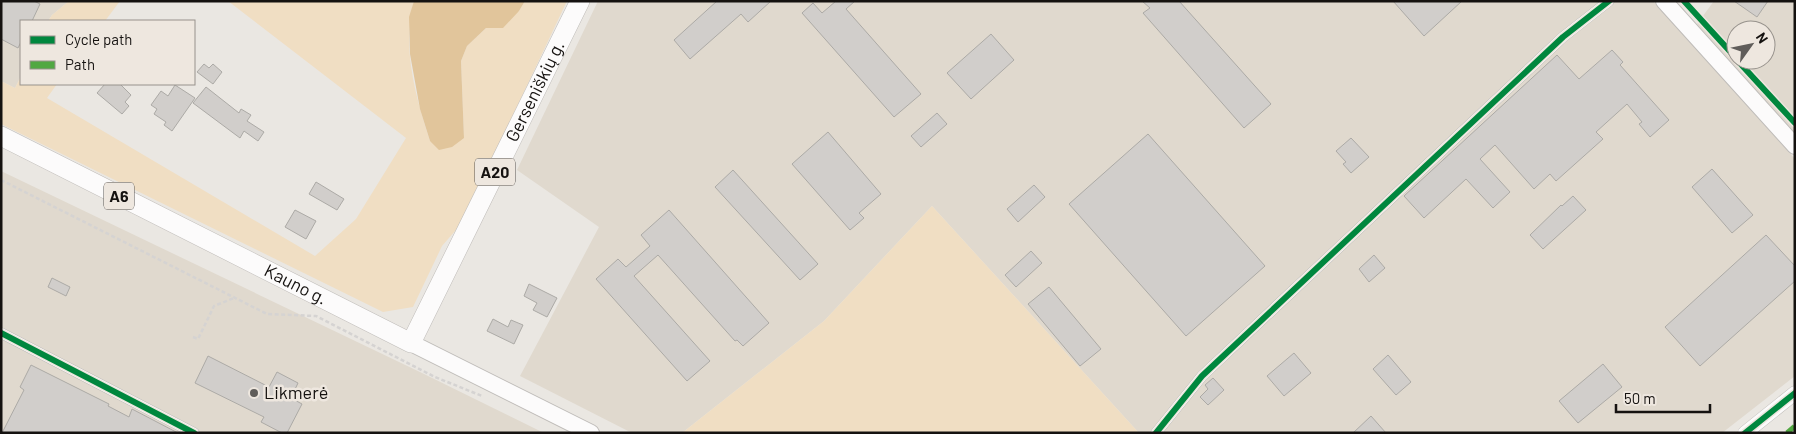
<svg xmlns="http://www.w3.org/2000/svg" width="1796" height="434" viewBox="0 0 1796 434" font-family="Barlow,sans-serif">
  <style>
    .built { fill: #e0d9ce; fill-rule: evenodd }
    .green { fill: #f0dec3 }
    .water { fill: #e1c59b }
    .building { fill: #d1cecb; stroke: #acaaa6 }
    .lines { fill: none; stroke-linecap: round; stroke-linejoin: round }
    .street-casing { stroke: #bfbcb9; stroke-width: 11 }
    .secondary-casing { stroke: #bfbcb9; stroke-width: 15 }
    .primary-casing { stroke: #bfbcb9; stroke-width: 18 }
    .highway-casing { stroke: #bfbcb9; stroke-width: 20 }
    .path { stroke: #d5d3d2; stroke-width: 2.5; stroke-dasharray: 4 2.5; stroke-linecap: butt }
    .street { stroke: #fcfbfb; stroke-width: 10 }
    .secondary { stroke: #fcfbfb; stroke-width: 14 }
    .primary { stroke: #fcfbfb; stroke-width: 16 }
    .highway { stroke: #fcfbfb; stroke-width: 19 }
    .quiet { stroke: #51a842; stroke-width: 5; stroke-dasharray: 10 5; stroke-linecap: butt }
    .cycleway-casing { stroke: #eee7df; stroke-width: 9 }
    .cycleway { stroke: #00873e; stroke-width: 6 }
    .poi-dot { fill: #605d5a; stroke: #eee7df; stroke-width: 2 }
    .labels { text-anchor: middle; stroke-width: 5; stroke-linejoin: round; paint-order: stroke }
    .shield { fill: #eee7df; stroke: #56524e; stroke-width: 1 }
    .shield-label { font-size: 16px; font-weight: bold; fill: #151210 }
    .street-label { font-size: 18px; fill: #151210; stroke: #eee7df }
    .poi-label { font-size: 18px; fill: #151210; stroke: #eee7df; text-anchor: start }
  </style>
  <rect width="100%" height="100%" fill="#eae7e2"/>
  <g class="built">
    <polygon points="1,1 69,1 52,15 48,21 21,21 21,76 15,88 1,81"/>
    <polygon points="598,1 1653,1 1795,159 1795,376 1722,433 1139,433 932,206 824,321 682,433 632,433 520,376 599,227 517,170"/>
    <path d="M1714,1H1795V133L1697,24ZM1736,30H1766V60H1736Z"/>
    <polygon points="1,171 422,373 544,433 1,433"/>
  </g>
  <g class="green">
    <polygon points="69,1 120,1 105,21 48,21 52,15"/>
    <path d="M228,1H414C401,46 416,98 430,141L464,138L461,61L467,46L486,28L519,11L525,1H567L462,223L442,246L413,307L383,312L1,124V81L15,88L21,76V84H57L47,98L315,256L356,219L406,138Z"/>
    <polygon points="932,206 1139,433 682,433 824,321"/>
  </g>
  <polygon class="water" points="414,1 525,1 519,11 503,28 486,28 467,46 461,61 464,138 452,147 439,150 430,141 420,109 410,54 409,17"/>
  <g class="building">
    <polygon points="1,1 34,1 40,4 32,21 21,21 21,42 18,48 1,39"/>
    <polygon points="717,1 771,1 748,22 741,14 690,59 674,40"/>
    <polygon points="836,1 855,1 846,9 921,94 894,117 802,13 813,3 822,13"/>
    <polygon points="1142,1 1179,1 1271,104 1244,128 1143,13 1150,8"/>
    <polygon points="1393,1 1462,1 1424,36"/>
    <polygon points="1734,1 1768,1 1757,17"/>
    <polygon points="991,34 1014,60 971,99 947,73"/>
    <polygon points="1612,50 1623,62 1620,65 1669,120 1650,137 1639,124 1642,122 1627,104 1596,132 1603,139 1556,181 1550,174 1534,189 1495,145 1480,159 1510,192 1493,208 1466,179 1424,218 1404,196 1557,55 1579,79"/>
    <polygon points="204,64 209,68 213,64 222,72 213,84 197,72"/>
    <polygon points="105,84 120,84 131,95 125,102 129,106 122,114 97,93"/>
    <polygon points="175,85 195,98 172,131 164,125 166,122 154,114 157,109 151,105 161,91 168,96"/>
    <polygon points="206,87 239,113 241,109 251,115 247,121 264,132 258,141 244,131 240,138 193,103"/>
    <polygon points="937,113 947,124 921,147 911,136"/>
    <polygon points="828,132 881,194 859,213 864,218 850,230 792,164"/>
    <polygon points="1148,134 1265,266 1186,336 1069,204"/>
    <polygon points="1351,138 1369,157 1351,173 1343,164 1346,162 1336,151"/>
    <polygon points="1712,169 1753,215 1732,233 1692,187"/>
    <polygon points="733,170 818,264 800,280 715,187"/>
    <polygon points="316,182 344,199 337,210 309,194"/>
    <polygon points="1034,185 1045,197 1018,222 1007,209"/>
    <polygon points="1573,196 1586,210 1543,249 1530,235 1561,205 1562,206"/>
    <polygon points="295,210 316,221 306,239 285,227"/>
    <polygon points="669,210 769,323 743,346 737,340 735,341 658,255 634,276 710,361 687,381 596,279 618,259 626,267 650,246 641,235"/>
    <polygon points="1766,235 1795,266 1795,281 1700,366 1665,327"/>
    <polygon points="1031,251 1042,263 1016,287 1005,275"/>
    <polygon points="1374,255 1385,268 1369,282 1359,269"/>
    <polygon points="52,278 70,287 66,296 48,287"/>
    <polygon points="529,284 557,298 547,317 533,310 537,303 524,296"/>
    <polygon points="1049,287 1101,349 1080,366 1028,304"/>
    <polygon points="493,319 508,327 511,320 523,325 514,344 487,331"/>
    <polygon points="1294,353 1311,373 1284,396 1267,376"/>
    <polygon points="1388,355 1411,382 1396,395 1373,369"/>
    <polygon points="208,356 269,387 277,372 298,383 291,398 302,404 287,433 282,433 261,422 264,417 195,383"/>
    <polygon points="1603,364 1622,387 1578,423 1559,401"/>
    <polygon points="31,365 109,404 108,406 129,417 132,409 178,433 2,433 24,390 20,387"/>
    <polygon points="1213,378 1224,390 1208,405 1200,397 1208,389 1205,385"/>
    <polygon points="1371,416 1386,433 1353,433"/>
  </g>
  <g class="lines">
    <g class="street-casing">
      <g id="street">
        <polyline points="1,333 194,433"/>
        <polyline points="1156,433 1202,376 1563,37 1609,1"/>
      </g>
    </g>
    <g class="secondary-casing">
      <polyline id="secondary" points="1745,433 1795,393"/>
    </g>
    <g class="primary-casing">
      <g id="primary">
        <polyline points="1664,1 1795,146"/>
        <polyline points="411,343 591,433"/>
      </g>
    </g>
    <g class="highway-casing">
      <g id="highway">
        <path id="s1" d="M1,136L411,343L580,1"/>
      </g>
    </g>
    <g class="path">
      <polyline points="1,180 267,314 316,316 435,377 482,396"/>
      <polyline points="193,337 198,339 214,306 234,298"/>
    </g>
    <use href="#street" class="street"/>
    <use href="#secondary" class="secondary"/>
    <use href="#primary" class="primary"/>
    <use href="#highway" class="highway"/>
    <polyline class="quiet" points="1787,433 1795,426"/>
    <g class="cycleway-casing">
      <g id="cycleway">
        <polyline points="1684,1 1736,58"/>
        <polyline points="1737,60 1795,123"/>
        <polyline points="1,333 194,433"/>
        <polyline points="1156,433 1202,376 1563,37 1609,1"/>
        <polyline points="1745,433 1795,393"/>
      </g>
    </g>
    <use href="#cycleway" class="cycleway"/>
  </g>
  <circle class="poi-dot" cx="254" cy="393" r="5"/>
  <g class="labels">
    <g class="shield">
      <rect x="475" y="158.5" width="40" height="27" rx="4"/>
      <rect x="104" y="182.5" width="30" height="27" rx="4"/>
    </g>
    <g class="shield-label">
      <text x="495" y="178">A20</text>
      <text x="119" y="202">A6</text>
    </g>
    <g class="street-label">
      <text dy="6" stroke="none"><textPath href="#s1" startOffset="740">Gerseniškių g.</textPath></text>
      <text dy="6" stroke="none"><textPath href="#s1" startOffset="330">Kauno g.</textPath></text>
    </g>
    <g class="poi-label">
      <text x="264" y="399">Likmerė</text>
    </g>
  </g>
  <rect width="1796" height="434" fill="none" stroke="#151210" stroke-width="5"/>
  <rect x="20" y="20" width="175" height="65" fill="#eee7df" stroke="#97928c"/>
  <rect x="30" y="36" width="25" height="8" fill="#00873e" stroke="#97928c"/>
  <text x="65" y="45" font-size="15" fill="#151210">Cycle path</text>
  <rect x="30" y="61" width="25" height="8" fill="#51a842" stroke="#97928c"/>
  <text x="65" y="70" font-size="15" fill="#151210">Path</text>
  <g transform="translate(1751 45) rotate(57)"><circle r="24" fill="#eee7df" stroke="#97928c"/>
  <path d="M0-4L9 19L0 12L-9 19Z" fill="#605d5a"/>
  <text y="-8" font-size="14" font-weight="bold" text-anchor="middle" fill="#151210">N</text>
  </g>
  <path d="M1616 404v8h94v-8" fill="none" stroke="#151210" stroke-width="2.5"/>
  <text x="1624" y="404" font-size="15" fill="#151210" stroke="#eee7df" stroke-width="4" paint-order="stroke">50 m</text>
</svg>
